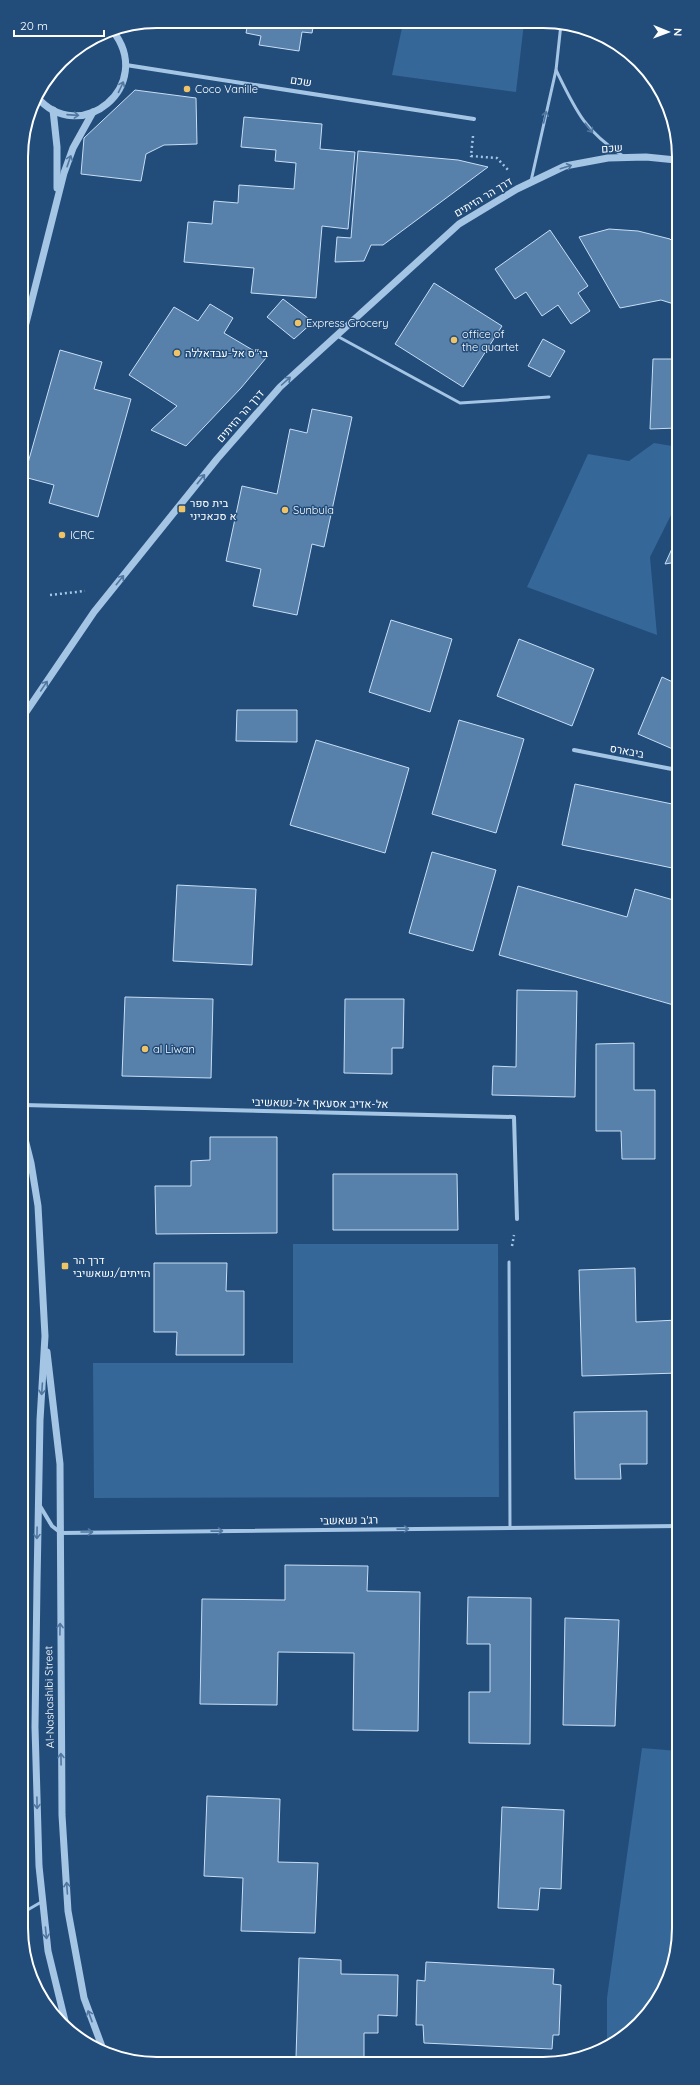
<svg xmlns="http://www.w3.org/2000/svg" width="700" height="2085" viewBox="0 0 700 2085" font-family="Quicksand,Heebo,sans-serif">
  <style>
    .green { fill: #356799 }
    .building { fill: #5780ab; stroke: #c8def4 }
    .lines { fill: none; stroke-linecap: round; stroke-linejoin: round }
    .path { stroke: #a5c5e5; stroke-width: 2.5; stroke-dasharray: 2 3; stroke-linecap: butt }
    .service { stroke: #a5c5e5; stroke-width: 3 }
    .minor { stroke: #a5c5e5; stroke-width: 4 }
    .tertiary { stroke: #a5c5e5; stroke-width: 7 }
    .oneway { stroke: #5077a0 }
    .poi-dot { fill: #f1c367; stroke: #224d7b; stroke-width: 1.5 }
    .labels { text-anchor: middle; stroke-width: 3; stroke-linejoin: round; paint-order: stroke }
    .street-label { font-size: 11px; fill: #fff; stroke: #224d7b }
    .poi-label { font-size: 11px; fill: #fff; stroke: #224d7b; text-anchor: start }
    .rim { fill: none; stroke: #fff; stroke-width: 2 }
  </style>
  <rect width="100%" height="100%" fill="#224d7b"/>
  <g class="green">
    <polygon points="403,23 524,23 516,92 392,75"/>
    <polygon points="654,443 672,446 676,469 677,503 650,557 657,635 527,587 588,454 629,461"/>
    <polygon points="293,1244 498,1244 499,1497 94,1498 93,1363 293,1363"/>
    <polygon points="642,1748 678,1751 679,1937 669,1980 645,2018 607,2047 607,1998"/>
  </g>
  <g class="building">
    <polygon points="248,22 314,22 312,33 302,32 299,51 259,45 261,36 246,33"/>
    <polygon points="608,38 639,61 642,64 605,42"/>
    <polygon points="135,90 196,98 197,144 164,145 146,154 141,181 81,174 84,138"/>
    <polygon points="244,117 322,124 320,149 355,152 348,229 322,226 316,298 251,293 254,268 184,262 188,222 212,224 214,201 238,203 239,185 294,189 296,163 275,161 276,150 241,147"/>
    <polygon points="358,151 458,160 488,167 383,245 371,245 364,261 335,262 337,237 351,238"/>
    <polygon points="609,229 638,231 670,239 676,245 677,305 661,300 620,308 579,237"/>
    <polygon points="550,230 588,286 578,293 590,311 571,324 558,305 542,316 526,292 515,299 495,269"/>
    <polygon points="434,283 502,326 463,387 395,344"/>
    <polygon points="283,299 313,322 294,339 267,317"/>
    <polygon points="210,304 233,318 224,333 266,358 241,388 186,446 151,430 177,406 129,375 174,307 198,321"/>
    <polygon points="543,339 565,351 550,377 528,366"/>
    <polygon points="60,350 102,362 94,389 131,399 98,517 49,503 54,485 24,477"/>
    <polygon points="653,359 677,359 677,428 650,429"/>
    <polygon points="312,409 352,417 324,547 312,544 297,615 253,606 261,569 226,561 242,486 277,494 290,429 307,433"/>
    <polygon points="677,535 677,562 665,564 675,542"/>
    <polygon points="391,620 452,639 430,712 369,692"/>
    <polygon points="519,639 594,669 572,726 497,696"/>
    <polygon points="662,677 677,684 677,743 675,750 638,734"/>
    <polygon points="237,710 297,710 297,742 236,741"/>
    <polygon points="459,720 524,739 496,833 432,814"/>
    <polygon points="316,740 409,768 385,853 290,825"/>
    <polygon points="575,784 677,805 677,869 562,845"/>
    <polygon points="432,852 496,870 473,951 409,933"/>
    <polygon points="177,885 256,889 252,965 173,961"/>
    <polygon points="518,886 627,917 635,889 677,901 677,1006 499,955"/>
    <polygon points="517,990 577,991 575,1097 492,1095 493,1066 516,1067"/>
    <polygon points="125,997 213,999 211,1078 122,1076"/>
    <polygon points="345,999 404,999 403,1048 392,1048 392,1074 344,1073"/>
    <polygon points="634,1043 634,1090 655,1090 655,1159 622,1159 621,1131 596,1131 596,1044"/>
    <polygon points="210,1137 277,1137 277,1233 156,1234 155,1186 191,1186 191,1161 210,1160"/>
    <polygon points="333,1174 457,1174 458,1230 333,1230"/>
    <polygon points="154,1263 227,1263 226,1291 244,1291 244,1355 176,1355 177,1332 154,1332"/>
    <polygon points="635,1268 636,1322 678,1320 678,1373 582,1376 579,1270"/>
    <polygon points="647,1411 647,1464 620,1464 621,1479 575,1479 574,1412"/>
    <polygon points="285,1565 368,1566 367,1591 420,1592 418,1731 353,1730 354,1653 278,1652 277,1705 200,1704 202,1599 285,1600"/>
    <polygon points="468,1597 531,1598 530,1744 469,1743 469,1692 490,1692 490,1644 467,1644"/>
    <polygon points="565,1618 619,1620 615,1726 563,1725"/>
    <polygon points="207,1796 280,1799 278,1862 318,1863 315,1933 241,1931 243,1878 204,1876"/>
    <polygon points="502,1807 564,1810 561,1889 540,1888 538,1910 498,1908"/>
    <polygon points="299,1958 341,1960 341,1974 398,1975 397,2016 378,2015 378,2033 364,2033 364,2060 296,2058"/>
    <polygon points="426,1962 554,1969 553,1984 561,1985 559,2035 553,2035 552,2049 424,2043 423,2025 416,2025 417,1980 425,1981"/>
  </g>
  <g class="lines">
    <g class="path">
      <polyline points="473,136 471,156 497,158 509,171"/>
      <polyline points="50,595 85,591"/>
      <polyline points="512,1246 514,1235"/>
    </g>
    <g class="service">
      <path d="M556,70C576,111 584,130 623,156"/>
      <polyline points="531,181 556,70 561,24"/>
      <polyline points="337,336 460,403 549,397"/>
      <polyline points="509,1262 510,1528"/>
      <polyline points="24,1912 43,1901"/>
    </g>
    <g class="minor">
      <polyline points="126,65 474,119"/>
      <polyline points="574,750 677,770"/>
      <polyline points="23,1105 514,1117 517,1219"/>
      <polyline points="40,1506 52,1526 61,1533 678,1526"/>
    </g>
    <g class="tertiary">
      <path d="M36,96C80,149 157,85 112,30"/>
      <polyline points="53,110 57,147 57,188"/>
      <polyline points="22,339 64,173 73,148 93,112"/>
      <polyline points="22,718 94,612 217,459 280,387 459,224 517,189 565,166 608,158 646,157 676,160"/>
      <polyline points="23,1131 31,1163 38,1206 45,1336 40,1420 37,1583 35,1727 39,1866 48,1951 67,2029"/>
      <polyline points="47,1352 60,1464 62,1815 68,1911 84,1998 104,2052"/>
    </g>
  </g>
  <defs><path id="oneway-shaft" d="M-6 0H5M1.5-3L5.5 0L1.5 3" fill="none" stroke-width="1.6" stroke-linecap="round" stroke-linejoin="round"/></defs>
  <g class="oneway">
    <use href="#oneway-shaft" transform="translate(121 87) rotate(-65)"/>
    <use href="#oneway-shaft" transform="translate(73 115) rotate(4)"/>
    <use href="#oneway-shaft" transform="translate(545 117) rotate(-77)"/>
    <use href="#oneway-shaft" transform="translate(589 128) rotate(51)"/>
    <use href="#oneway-shaft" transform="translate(69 161) rotate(-71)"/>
    <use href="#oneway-shaft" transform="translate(566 167) rotate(-17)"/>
    <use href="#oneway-shaft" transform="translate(286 381) rotate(-42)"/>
    <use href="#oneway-shaft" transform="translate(201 479) rotate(-51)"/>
    <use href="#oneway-shaft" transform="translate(120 580) rotate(-51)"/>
    <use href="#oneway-shaft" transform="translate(44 686) rotate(-56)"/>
    <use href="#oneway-shaft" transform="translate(42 1389) rotate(94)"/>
    <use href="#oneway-shaft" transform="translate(403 1529) rotate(-1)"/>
    <use href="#oneway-shaft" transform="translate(217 1531) rotate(-1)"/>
    <use href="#oneway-shaft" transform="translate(87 1532)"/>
    <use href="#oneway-shaft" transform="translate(37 1533) rotate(91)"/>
    <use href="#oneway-shaft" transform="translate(60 1629) rotate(-89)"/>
    <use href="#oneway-shaft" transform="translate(61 1759) rotate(-91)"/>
    <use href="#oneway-shaft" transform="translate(37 1803) rotate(89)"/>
    <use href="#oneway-shaft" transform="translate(67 1888) rotate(-94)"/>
    <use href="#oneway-shaft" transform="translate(46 1933) rotate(84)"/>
    <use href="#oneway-shaft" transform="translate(90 2016) rotate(-110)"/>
  </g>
  <g class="poi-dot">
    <circle cx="187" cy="89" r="4"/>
    <circle cx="298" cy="323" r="4"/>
    <circle cx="454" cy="340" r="4"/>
    <circle cx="177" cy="353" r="4"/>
    <rect x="178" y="505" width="8" height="8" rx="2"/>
    <circle cx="285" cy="510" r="4"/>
    <circle cx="62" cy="535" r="4"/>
    <circle cx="145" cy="1049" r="4"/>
    <rect x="61" y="1262" width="8" height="8" rx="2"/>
  </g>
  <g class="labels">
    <g class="street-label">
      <text transform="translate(301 81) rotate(9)" y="4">שכם</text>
      <text transform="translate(612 148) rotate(-4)" y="4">שכם</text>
      <text transform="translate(483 197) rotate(-31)" y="4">דרך הר הזיתים</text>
      <text transform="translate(240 416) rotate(-49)" y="4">דרך הר הזיתים</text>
      <text transform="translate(627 751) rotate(11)" y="4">ביבארס</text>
      <text transform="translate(320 1103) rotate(1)" y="4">אל-אדיב אסעאף אל-נשאשיבי</text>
      <text transform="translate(349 1520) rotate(-1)" y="4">רג'ב נשאשבי</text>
      <text transform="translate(49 1697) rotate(-91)" y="4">Al-Nashashibi Street</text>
    </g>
    <g class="poi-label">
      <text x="195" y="93">Coco Vanille</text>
      <text x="306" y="327">Express Grocery</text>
      <text x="462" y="338">office of<tspan x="462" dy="13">the quartet</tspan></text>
      <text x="185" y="357">בי"ס אל-עבדאללה</text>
      <text x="190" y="507">בית ספר<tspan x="190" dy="13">א סכאכיני</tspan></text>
      <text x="293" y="514">Sunbula</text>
      <text x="70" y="539">ICRC</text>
      <text x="153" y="1053">al Liwan</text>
      <text x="73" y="1264">דרך הר<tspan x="73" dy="13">הזיתים/נשאשיבי</tspan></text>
    </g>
  </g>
  <path d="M0 0H700V2085H0ZM157 28H543A129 129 0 0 1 672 157V1928A129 129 0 0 1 543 2057H157A129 129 0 0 1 28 1928V157A129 129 0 0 1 157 28Z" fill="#224d7b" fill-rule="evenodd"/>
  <path class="rim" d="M157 28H543A129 129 0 0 1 672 157V1928A129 129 0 0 1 543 2057H157A129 129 0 0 1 28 1928V157A129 129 0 0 1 157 28Z"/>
  <g transform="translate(668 32) rotate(91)" stroke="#224d7b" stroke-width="3" paint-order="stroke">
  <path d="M0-3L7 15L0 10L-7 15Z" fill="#ffffff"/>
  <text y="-6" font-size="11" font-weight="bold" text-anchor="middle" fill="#ffffff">N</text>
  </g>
  <path d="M14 30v6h90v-6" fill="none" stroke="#ffffff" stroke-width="2"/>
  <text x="20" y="30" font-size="12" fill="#ffffff" stroke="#224d7b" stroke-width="3" paint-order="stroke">20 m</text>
</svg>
